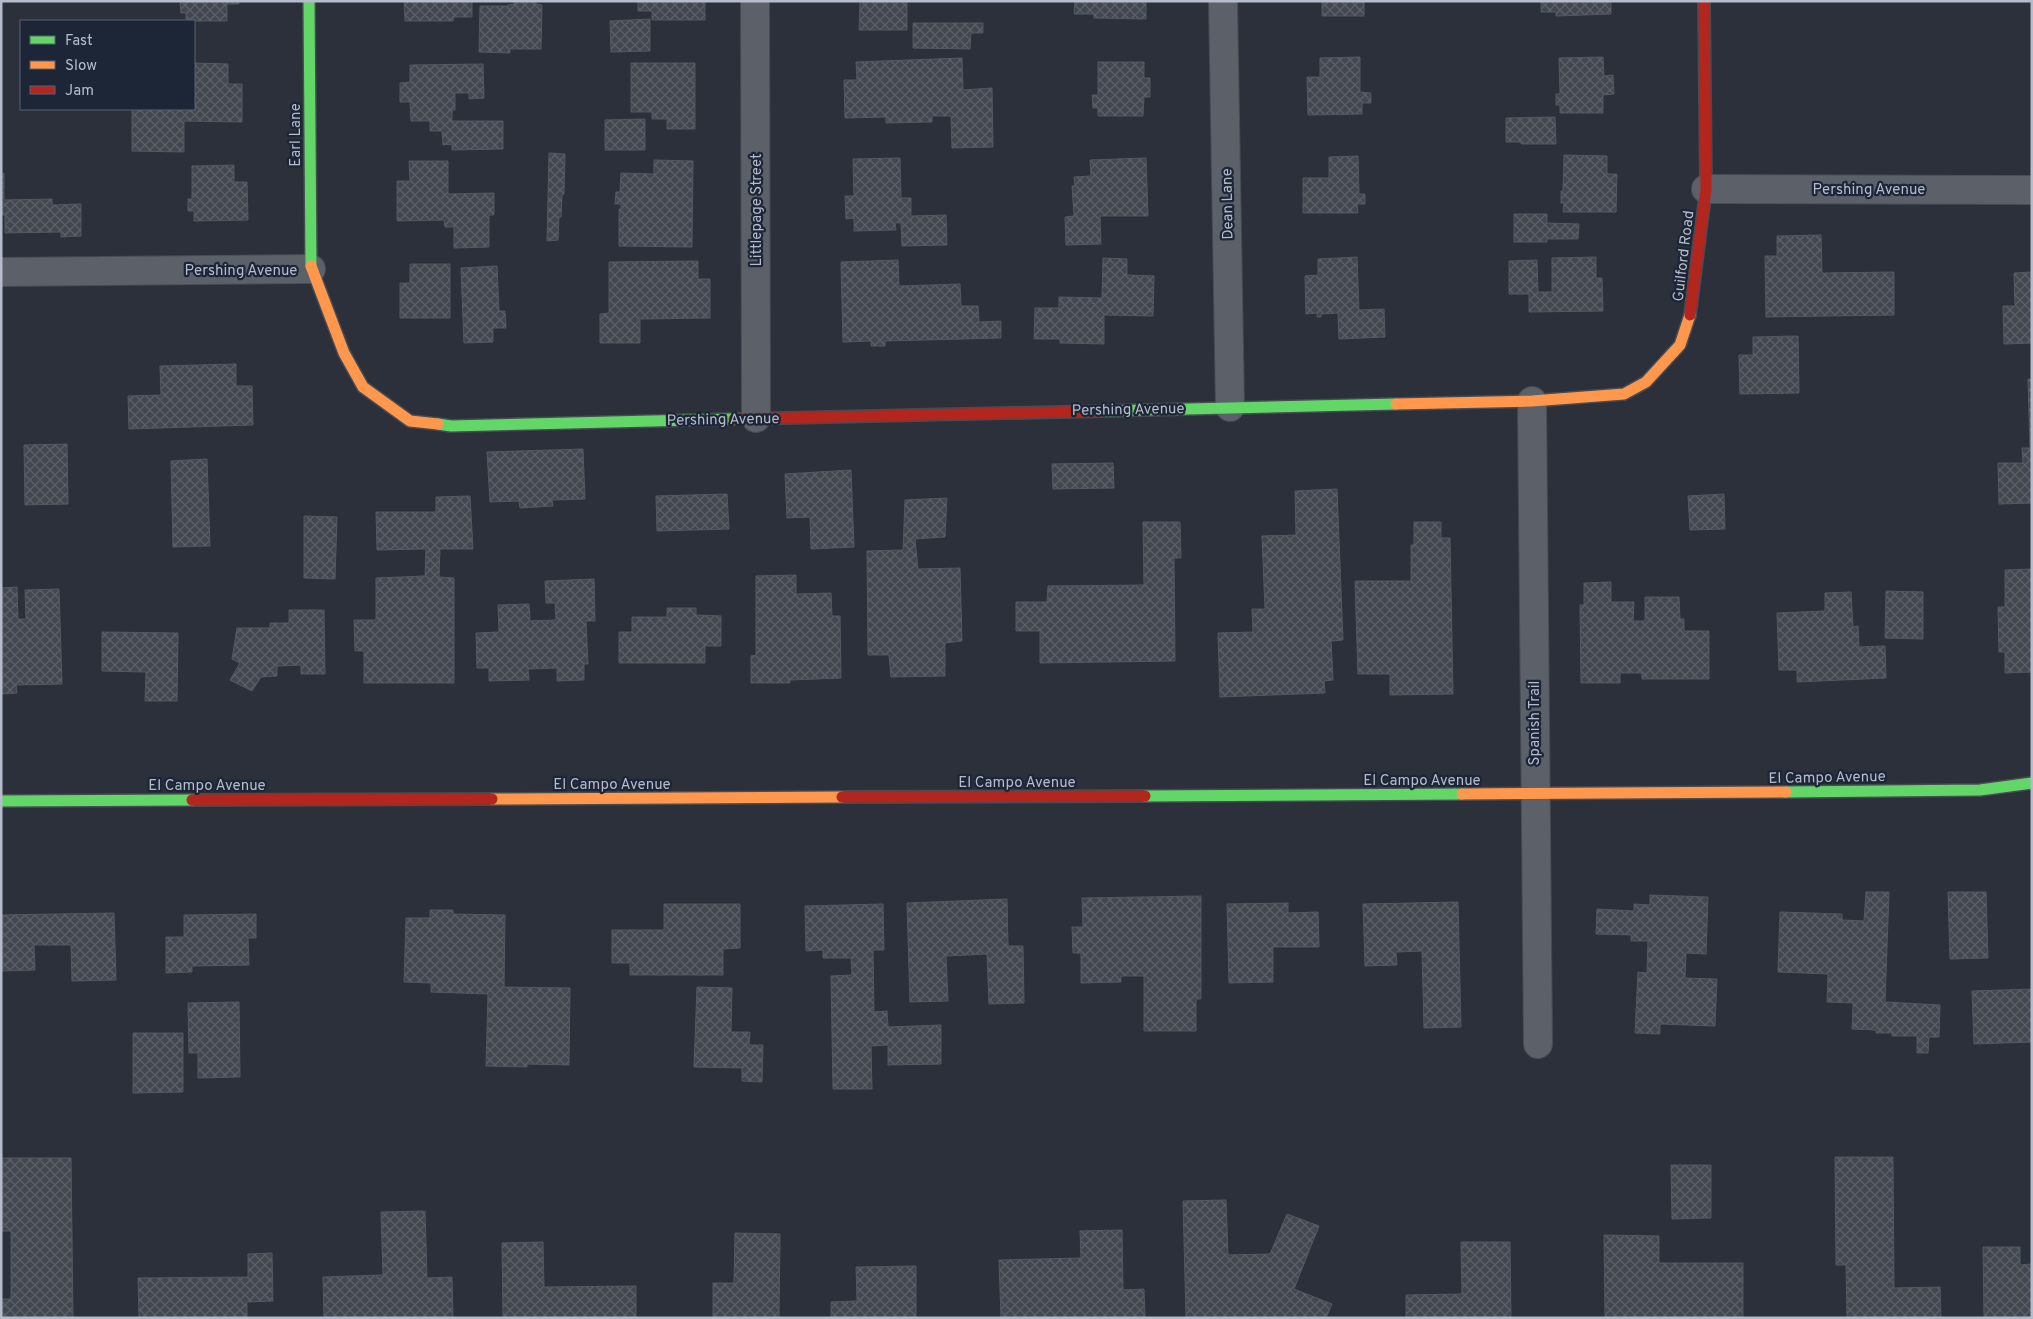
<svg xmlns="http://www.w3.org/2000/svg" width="2033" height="1319" viewBox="0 0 2033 1319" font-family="Overpass,sans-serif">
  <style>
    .building { fill: url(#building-cross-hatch); stroke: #535863 }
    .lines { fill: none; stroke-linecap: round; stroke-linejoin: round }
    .street-casing { stroke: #474b54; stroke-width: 30 }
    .fast-casing { stroke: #474b54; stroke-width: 14 }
    .slow-casing { stroke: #474b54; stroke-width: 14 }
    .jam-casing { stroke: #474b54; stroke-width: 14 }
    .street { stroke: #5c6069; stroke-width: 28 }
    .fast { stroke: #63d668; stroke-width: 11 }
    .slow { stroke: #ff974d; stroke-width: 11 }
    .jam { stroke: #b3261e; stroke-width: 11 }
    .labels { text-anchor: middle; stroke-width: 4.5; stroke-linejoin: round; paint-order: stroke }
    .street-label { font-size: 15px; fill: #b5bccc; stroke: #1d2637 }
  </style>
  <defs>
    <pattern id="building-cross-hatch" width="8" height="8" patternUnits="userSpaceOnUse" patternTransform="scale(1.25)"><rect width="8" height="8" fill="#434750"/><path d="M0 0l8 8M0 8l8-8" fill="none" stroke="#5c6068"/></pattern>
  </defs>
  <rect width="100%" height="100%" fill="#2b303b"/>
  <g class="building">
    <polygon points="186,1 239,1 239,4 227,4 227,21 186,21 186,13 181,13 180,3 186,3"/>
    <polygon points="404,1 472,1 472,17 454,17 453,21 405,21"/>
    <polygon points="514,1 536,1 536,4 542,5 541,49 510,49 510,53 479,52 480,6 508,6 508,5 514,4"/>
    <polygon points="638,1 705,1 705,20 652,20 652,11 638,11"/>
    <polygon points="860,1 907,1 907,30 859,30"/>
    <polygon points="1075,1 1146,1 1146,19 1094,18 1094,14 1074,14"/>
    <rect x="1322" y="1" width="42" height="15"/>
    <polygon points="1541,1 1611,1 1611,14 1556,16 1556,12 1541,12"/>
    <polygon points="650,19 650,51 611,52 610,21"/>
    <polygon points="913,23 983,23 983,33 971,33 970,49 913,48"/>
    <polygon points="1360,57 1360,92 1371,93 1371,103 1362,103 1362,114 1308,115 1307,77 1320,77 1320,58"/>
    <polygon points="1603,57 1604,76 1613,75 1614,94 1603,95 1603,113 1560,113 1560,105 1556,105 1556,94 1560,94 1559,58"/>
    <polygon points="962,58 963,90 992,88 993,147 952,148 951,116 932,116 932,122 886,123 886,117 845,118 844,80 857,80 856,62"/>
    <polygon points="1098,62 1144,62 1144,78 1150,78 1150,97 1144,97 1143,116 1098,116 1098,108 1093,108 1092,95 1098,95"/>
    <polygon points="194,63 228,64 228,84 242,84 242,122 184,121 184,152 132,151 132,109 194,109"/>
    <polygon points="631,63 695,63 695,129 667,129 667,119 652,119 652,112 631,112"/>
    <polygon points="483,64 484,98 469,99 469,93 455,93 455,110 452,110 452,121 503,121 503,149 452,150 452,144 443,145 442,131 430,131 430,121 411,121 410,102 400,102 400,83 410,82 410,65"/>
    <polygon points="1555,117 1556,144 1521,144 1521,142 1506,142 1506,118"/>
    <polygon points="645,119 645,150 605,150 605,120"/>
    <polygon points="549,153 565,154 564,194 562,195 561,217 559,217 558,240 547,241"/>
    <polygon points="1564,155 1607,156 1607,174 1617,174 1616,212 1563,212 1564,203 1561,203 1561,191 1563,191"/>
    <polygon points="1358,156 1359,194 1365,194 1365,204 1357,204 1358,213 1303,213 1303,178 1329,178 1329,157"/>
    <polygon points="900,158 901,198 911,198 911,216 946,215 947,245 902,246 901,223 895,223 896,230 854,231 854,218 846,219 845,196 854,196 853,159"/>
    <polygon points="1146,158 1148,216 1100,216 1101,244 1066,245 1065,217 1074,216 1072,186 1075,186 1074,177 1091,176 1090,160"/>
    <polygon points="654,160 693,161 692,247 619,246 619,209 621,209 621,204 615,204 616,192 620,192 621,173 654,174"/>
    <polygon points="409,161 448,161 448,194 494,193 494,215 489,215 489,247 454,248 454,227 445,227 444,220 397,221 397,181 410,181"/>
    <polygon points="234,165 234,182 247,182 248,220 194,221 194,211 188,211 188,199 192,199 192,166"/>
    <polygon points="4,173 4,200 52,199 52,205 81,204 81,236 61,237 61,232 5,233 5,215 1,215 1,174"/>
    <polygon points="1514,214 1547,214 1547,223 1579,224 1578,239 1547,239 1547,242 1514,242"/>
    <polygon points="1821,235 1822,273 1894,272 1894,315 1766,317 1765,256 1777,256 1777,236"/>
    <polygon points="1357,257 1359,310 1384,309 1385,337 1339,339 1338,313 1321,314 1321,317 1317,317 1317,313 1306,314 1305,276 1318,275 1318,259"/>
    <polygon points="1596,257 1596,278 1602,278 1603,311 1529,312 1529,294 1509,294 1509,261 1537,260 1538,292 1552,292 1552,258"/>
    <polygon points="1103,258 1127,259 1127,275 1154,276 1153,316 1104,315 1104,344 1060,343 1060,339 1034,339 1035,308 1059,308 1059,297 1102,298"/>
    <polygon points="898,260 899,286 960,284 961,306 978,306 979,322 1001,321 1001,338 885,341 885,346 871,346 871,341 843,342 841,262"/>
    <polygon points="698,261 698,279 710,279 710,318 640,319 640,343 600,343 600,314 609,313 609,262"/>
    <polygon points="410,264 450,264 450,318 400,318 400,283 410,283"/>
    <polygon points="497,266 499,311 505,311 506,328 493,328 493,342 464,343 461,268"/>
    <polygon points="2032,272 2032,343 2004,344 2003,306 2015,306 2014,273"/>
    <polygon points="1798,336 1799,393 1740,394 1739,355 1753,355 1753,337"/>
    <polygon points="236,364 236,386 252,386 253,425 129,429 128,396 161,395 160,366"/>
    <polygon points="2028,379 2032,379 2032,503 1999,504 1998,463 2023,463 2022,448 2030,448"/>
    <polygon points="67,444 68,504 25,505 24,445"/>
    <polygon points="583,449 585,499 552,500 553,506 520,508 519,501 490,502 487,452"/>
    <polygon points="207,459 210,546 173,547 171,461"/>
    <polygon points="1113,463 1114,488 1053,489 1052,464"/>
    <polygon points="851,470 854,547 811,549 810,517 787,518 785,474"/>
    <polygon points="1337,489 1343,640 1331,641 1333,680 1324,681 1325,693 1220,697 1218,633 1253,632 1252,609 1265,609 1262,536 1296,535 1295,491"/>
    <polygon points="727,494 729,529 657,531 656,496"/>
    <polygon points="1724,494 1725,529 1690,530 1688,496"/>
    <polygon points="470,496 473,549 440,549 439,577 454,578 454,683 364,683 364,651 355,651 354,620 376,620 376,578 425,576 426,549 377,550 376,512 436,512 436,497"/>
    <polygon points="947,498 945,537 915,539 918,569 960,568 962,641 945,643 945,676 891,677 889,655 868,655 867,551 903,550 905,500"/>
    <polygon points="304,516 337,517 335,579 304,578"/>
    <polygon points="1143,522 1180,522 1181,558 1174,558 1175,661 1040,663 1040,631 1016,631 1016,602 1047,602 1048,586 1144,585"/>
    <polygon points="1414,522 1441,522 1441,538 1450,538 1453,694 1390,695 1390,674 1358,674 1355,581 1411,581 1411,545 1414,545"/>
    <polygon points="2032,569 2032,672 2005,673 2005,652 1999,652 1998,607 2005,607 2005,570"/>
    <polygon points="796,575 796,594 831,593 832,616 840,616 841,678 790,680 790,683 751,683 751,656 756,655 756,576"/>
    <polygon points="594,579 595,621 586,621 588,664 584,664 584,680 557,681 557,668 528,669 529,680 489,681 489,668 477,668 476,633 499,632 498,605 529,604 530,621 556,620 555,603 546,603 545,581"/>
    <polygon points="1611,582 1611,602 1634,602 1633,621 1645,621 1645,597 1679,597 1680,619 1684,619 1684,631 1709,631 1709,679 1642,679 1642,673 1620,673 1620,683 1581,683 1580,605 1584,605 1584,583"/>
    <polygon points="17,587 18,619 26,619 25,590 59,589 62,684 16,685 17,693 1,694 1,588"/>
    <polygon points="1886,591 1923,592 1923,639 1885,638"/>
    <polygon points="1851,592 1853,627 1858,626 1859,647 1885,646 1886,678 1797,682 1797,670 1779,670 1777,613 1825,611 1825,593"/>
    <polygon points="667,608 696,608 696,615 721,616 721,646 705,646 705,663 619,663 619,632 632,632 632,617 667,617"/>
    <polygon points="289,610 324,610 325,674 301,674 301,665 277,666 277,676 261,677 252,691 230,680 240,663 232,659 237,628 270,628 270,623 289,623"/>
    <polygon points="102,632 178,633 177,701 145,701 146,672 102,671"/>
    <polygon points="1866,892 1889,892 1885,1002 1940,1005 1939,1037 1929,1037 1928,1053 1917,1053 1917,1036 1892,1036 1892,1033 1876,1033 1876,1030 1852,1029 1853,1003 1827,1002 1828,974 1778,972 1780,912 1842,914 1842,920 1864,921"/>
    <polygon points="1948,892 1986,892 1988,958 1950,959"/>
    <polygon points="1650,895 1708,897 1706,954 1686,953 1685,978 1717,979 1715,1026 1660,1024 1660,1034 1635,1033 1638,972 1647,973 1648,941 1631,941 1631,935 1596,934 1597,909 1634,911 1634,904 1650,905"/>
    <polygon points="1201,896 1201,999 1196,999 1196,1031 1144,1031 1144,976 1121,976 1121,982 1081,983 1081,953 1073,953 1072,927 1083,927 1082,898"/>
    <polygon points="1007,899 1008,946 1023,946 1024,1003 989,1004 987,954 946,956 948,1001 910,1002 907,903"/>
    <polygon points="1458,902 1461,1027 1424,1028 1422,951 1396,952 1397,965 1365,966 1363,904"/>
    <polygon points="1288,903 1288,913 1318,912 1319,947 1273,947 1273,982 1229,983 1227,904"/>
    <polygon points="664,904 740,904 740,948 723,949 723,975 630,975 630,963 612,963 612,930 664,930"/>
    <polygon points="883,904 884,950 873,950 874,1012 887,1011 888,1027 941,1025 941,1064 888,1065 888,1045 871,1046 872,1089 833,1089 831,976 852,975 851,958 823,958 823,950 806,951 805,906"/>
    <polygon points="430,910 453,910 453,914 505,915 504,987 570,988 569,1065 527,1064 527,1067 486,1066 488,994 431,992 431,983 404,982 406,918 430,918"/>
    <polygon points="114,913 116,980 72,981 71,945 34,945 35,970 1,971 1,915"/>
    <polygon points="256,914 256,938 248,938 249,965 192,966 192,972 166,973 166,937 184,937 184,915"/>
    <polygon points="697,987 732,988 731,1032 750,1032 749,1045 763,1045 762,1082 742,1081 742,1068 694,1067"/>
    <polygon points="2032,989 2032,1042 1974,1044 1972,991"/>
    <polygon points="239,1002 240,1077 198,1078 198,1053 189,1053 188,1003"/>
    <polygon points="133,1033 183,1033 183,1092 133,1093"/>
    <polygon points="1835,1157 1893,1157 1894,1288 1940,1287 1941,1318 1847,1318 1846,1265 1836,1265"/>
    <polygon points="1,1158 71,1158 73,1318 1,1318 1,1299 11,1299 11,1231 1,1231"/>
    <polygon points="1671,1165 1711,1165 1711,1218 1672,1219"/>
    <polygon points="1226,1200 1228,1255 1270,1254 1287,1214 1319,1226 1294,1289 1332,1304 1326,1318 1186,1318 1183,1201"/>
    <polygon points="425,1211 427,1278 452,1277 453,1318 324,1318 323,1277 383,1275 381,1212"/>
    <polygon points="1122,1230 1123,1290 1144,1289 1145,1318 1001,1318 999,1260 1081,1258 1080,1231"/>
    <polygon points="735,1233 780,1234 779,1318 713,1318 713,1283 734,1283"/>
    <polygon points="1604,1235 1659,1236 1659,1263 1743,1263 1743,1318 1605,1318"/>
    <polygon points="543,1242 544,1287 636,1286 636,1318 503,1318 502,1243"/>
    <polygon points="1461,1242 1510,1242 1511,1318 1406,1318 1406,1295 1462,1294"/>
    <polygon points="1983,1247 2020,1247 2020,1265 2032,1264 2032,1318 1984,1318"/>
    <polygon points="272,1253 273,1301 247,1302 247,1318 139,1318 138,1278 248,1277 248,1254"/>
    <polygon points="916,1266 916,1318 831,1318 831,1302 857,1301 856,1267"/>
  </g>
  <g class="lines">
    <g class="street-casing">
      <g id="street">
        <polyline points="755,1 756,418"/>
        <polyline points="1223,1 1230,407"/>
        <polyline points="1706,189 2032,190"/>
        <polyline points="1,272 311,269"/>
        <polyline points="1532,401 1538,1044"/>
      </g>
    </g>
    <g class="fast-casing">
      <g id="fast">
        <polyline points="309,1 311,266"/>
        <polyline points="1104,411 1396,404"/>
        <polyline points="438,424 451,426 734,419"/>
        <polyline points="1786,792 1980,790 2032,783"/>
        <polyline points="1145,796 1462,794"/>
        <polyline points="1,801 192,800"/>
      </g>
    </g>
    <g class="slow-casing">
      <g id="slow">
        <polyline points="311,266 344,353 363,387 410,421 438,424"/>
        <polyline points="1396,404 1532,401 1624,394 1646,382 1680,345 1690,315"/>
        <polyline points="1462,794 1786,792"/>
        <polyline points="492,799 842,797"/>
      </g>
    </g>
    <g class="jam-casing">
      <g id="jam">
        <polyline points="1690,315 1706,189 1704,1"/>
        <polyline points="734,419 1104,411"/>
        <polyline points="842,797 1145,796"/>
        <polyline points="192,800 492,799"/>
      </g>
    </g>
    <use href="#street" class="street"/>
    <use href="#fast" class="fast"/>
    <use href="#slow" class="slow"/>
    <use href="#jam" class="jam"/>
  </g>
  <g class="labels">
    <g class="street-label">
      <text transform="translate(295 135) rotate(-90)" y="5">Earl Lane</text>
      <text x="1869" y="194">Pershing Avenue</text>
      <text transform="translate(1227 204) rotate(-91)" y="5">Dean Lane</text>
      <text transform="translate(756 210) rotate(-90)" y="5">Littlepage Street</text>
      <text transform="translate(1683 256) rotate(-83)" y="5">Guilford Road</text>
      <text x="241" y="275">Pershing Avenue</text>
      <text transform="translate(1128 409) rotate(-1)" y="5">Pershing Avenue</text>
      <text transform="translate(723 419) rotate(-1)" y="5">Pershing Avenue</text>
      <text transform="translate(1534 723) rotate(-90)" y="5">Spanish Trail</text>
      <text transform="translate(1827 777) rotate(-1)" y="5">El Campo Avenue</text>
      <text x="1422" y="785">El Campo Avenue</text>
      <text x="1017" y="787">El Campo Avenue</text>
      <text x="612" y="789">El Campo Avenue</text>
      <text x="207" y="790">El Campo Avenue</text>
    </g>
  </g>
  <rect width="2033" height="1319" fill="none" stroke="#b5bccc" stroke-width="5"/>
  <rect x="20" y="20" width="175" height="90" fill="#1d2637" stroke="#5a6273"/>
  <rect x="30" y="36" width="25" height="8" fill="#63d668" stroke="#5a6273"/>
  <text x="65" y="45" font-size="15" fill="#b5bccc">Fast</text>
  <rect x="30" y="61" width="25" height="8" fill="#ff974d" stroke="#5a6273"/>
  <text x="65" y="70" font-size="15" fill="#b5bccc">Slow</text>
  <rect x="30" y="86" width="25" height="8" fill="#b3261e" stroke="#5a6273"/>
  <text x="65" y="95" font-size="15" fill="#b5bccc">Jam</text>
</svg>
